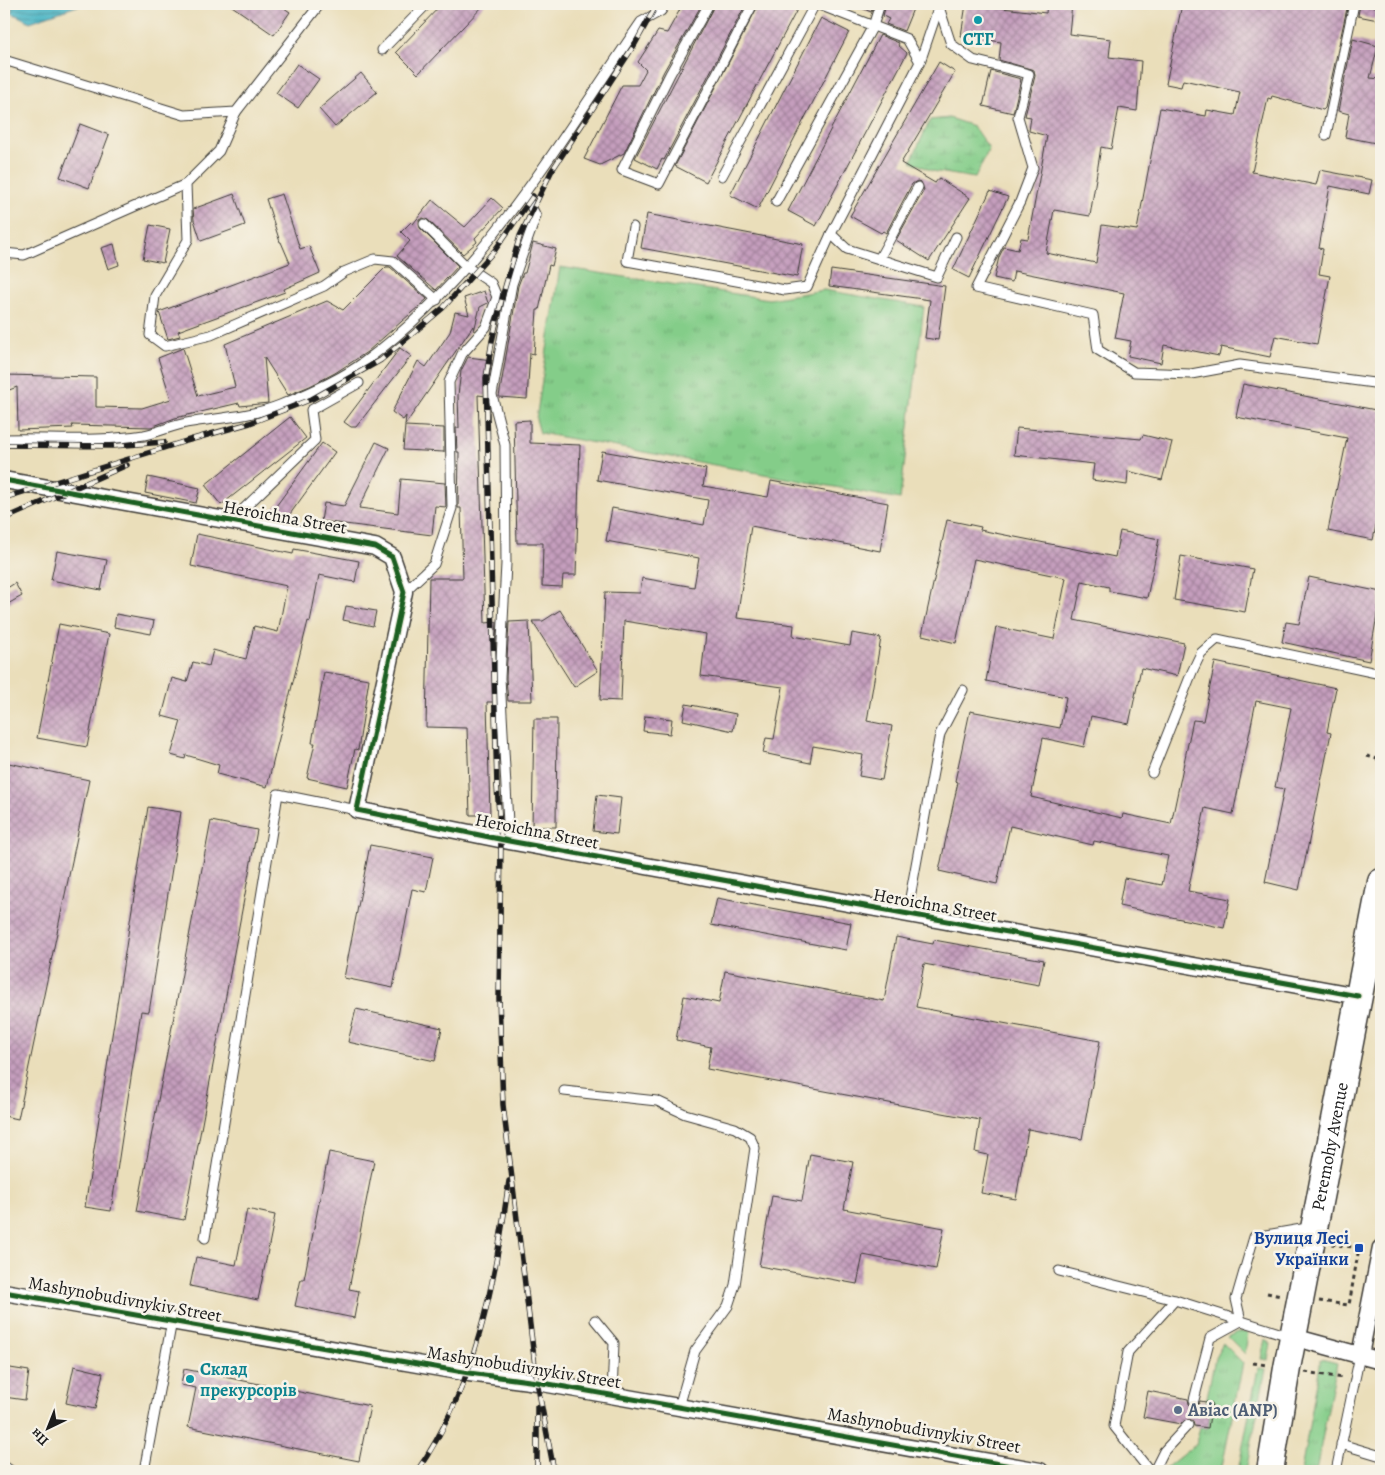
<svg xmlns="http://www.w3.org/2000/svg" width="1385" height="1475" viewBox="0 0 1385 1475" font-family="Alegreya,serif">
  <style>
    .grass { fill: url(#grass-tufts); stroke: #507452 }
    .wetland { fill: url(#wetland-marsh); stroke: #507452 }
    .water { fill: url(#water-rules); stroke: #336971 }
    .building { fill: url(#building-cross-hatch) }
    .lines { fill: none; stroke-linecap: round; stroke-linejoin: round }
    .lane-casing { stroke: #3b3934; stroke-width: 11 }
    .street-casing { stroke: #3b3934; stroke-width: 19 }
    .primary-casing { stroke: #3b3934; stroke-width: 29 }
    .path { stroke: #3b3934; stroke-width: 3; stroke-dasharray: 4 4; stroke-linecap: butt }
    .lane { stroke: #fff; stroke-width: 9 }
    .street { stroke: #fff; stroke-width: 16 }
    .primary { stroke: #fff; stroke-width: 26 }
    .rail-casing { stroke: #1c1c1c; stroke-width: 5.5 }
    .rail { stroke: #f7f3e8; stroke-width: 4; stroke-dasharray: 11; stroke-linecap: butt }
    .cycleway-casing { stroke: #f7f3e8; stroke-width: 8 }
    .cycleway { stroke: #1b5e20; stroke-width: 5 }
    .culture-dot { fill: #0f9aa8; stroke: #f7f3e8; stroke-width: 2 }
    .transit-dot { fill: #1a4fb4; stroke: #f7f3e8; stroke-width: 2 }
    .service-dot { fill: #5c6f8a; stroke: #f7f3e8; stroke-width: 2 }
    .labels { text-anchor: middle; stroke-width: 5; stroke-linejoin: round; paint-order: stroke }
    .culture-label { font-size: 18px; font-weight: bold; fill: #0d838f; stroke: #f7f3e8 }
    .street-label { font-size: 18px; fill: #1c1c1c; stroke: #f7f3e8 }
    .transit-label { font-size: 18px; font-weight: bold; fill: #164399; stroke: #f7f3e8; text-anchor: end }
    .service-label { font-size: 18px; font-weight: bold; fill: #4e5e75; stroke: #f7f3e8; text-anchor: start }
  </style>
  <defs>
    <pattern id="grass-tufts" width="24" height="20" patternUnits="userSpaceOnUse" patternTransform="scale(1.25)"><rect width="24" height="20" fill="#84cd89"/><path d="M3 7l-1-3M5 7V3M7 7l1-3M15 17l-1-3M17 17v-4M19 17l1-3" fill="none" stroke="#71af76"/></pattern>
    <pattern id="wetland-marsh" width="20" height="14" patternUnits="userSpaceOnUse" patternTransform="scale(1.25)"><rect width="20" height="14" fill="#84cd89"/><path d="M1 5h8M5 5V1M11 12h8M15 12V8" fill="none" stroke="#71af76"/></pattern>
    <pattern id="water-rules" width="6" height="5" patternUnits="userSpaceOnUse" patternTransform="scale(1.25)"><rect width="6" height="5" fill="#4ab6c6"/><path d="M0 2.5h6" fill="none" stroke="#3d93a0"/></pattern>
    <pattern id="building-cross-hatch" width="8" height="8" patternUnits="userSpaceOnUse" patternTransform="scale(1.25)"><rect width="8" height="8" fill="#c59ebd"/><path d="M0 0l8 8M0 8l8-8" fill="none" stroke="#9f8099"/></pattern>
  </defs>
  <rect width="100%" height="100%" fill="#f7f3e8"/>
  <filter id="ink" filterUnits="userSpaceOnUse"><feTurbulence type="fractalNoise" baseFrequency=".02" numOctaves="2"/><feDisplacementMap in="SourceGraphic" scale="10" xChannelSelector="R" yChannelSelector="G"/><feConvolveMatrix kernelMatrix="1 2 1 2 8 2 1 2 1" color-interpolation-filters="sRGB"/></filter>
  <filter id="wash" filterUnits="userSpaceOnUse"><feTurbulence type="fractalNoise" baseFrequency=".0096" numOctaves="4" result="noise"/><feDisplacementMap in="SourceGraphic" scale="20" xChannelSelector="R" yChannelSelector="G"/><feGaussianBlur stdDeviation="1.12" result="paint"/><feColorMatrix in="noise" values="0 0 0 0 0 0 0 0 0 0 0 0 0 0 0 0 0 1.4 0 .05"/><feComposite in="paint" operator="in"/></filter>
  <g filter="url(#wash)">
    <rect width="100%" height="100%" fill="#eadeba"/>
    <g class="grass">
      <polygon points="560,267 769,299 824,290 924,307 900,499 540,433 536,419"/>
      <polygon points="1238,1332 1248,1333 1245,1354 1228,1337"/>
      <polygon points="1265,1339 1271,1344 1268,1360 1261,1359"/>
      <polygon points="1223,1343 1243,1363 1221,1471 1162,1471 1196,1444 1200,1427 1208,1428 1212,1403 1206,1402 1215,1358"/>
      <polygon points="1321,1359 1337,1363 1316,1471 1301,1471"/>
      <polygon points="1258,1368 1266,1369 1246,1471 1238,1471"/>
    </g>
    <polygon class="wetland" points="949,118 973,126 989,149 975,178 932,171 911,161 930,120"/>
    <polygon class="water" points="12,4 83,4 30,22 12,13"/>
    <g id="blocks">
      <g class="building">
        <polygon points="229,4 278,4 290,12 274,35"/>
        <polygon points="442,4 485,4 418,74 396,52"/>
        <polygon points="683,4 702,4 664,71 624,153 600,165 584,159 622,85 638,85 646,70 638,62 658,31 667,33"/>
        <polygon points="715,4 746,4 664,160 662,159 657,169 635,158"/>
        <polygon points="759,4 800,4 706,182 675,166"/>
        <polygon points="852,4 874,4 871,12"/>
        <polygon points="886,4 915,4 904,31 886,24 889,19 883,16"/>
        <polygon points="966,4 995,4 994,7 1046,13 1047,4 1072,4 1069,34 1111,39 1109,57 1141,61 1137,111 1119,108 1111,149 1101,147 1090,216 1054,210 1046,253 1096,263 1102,225 1137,230 1160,108 1206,116 1207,110 1235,115 1240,92 1183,80 1181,87 1166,84 1182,4 1348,4 1325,108 1323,110 1272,96 1271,99 1268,98 1252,172 1316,185 1320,170 1372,180 1369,194 1330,186 1319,248 1323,249 1319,274 1330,276 1317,344 1275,336 1270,357 1221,347 1219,356 1164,345 1161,363 1128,356 1131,341 1115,338 1124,293 1014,271 1012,282 994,278 999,257 1004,247 1018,250 1021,238 1028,239 1047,136 1029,131 1031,117 1025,116 1035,76 1034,70 999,60 1001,42 961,36"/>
        <polygon points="1360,4 1380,8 1378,20 1358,16"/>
        <polygon points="821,18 849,32 758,209 730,195"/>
        <polygon points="880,35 899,43 898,45 907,53 816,226 788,211"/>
        <polygon points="1353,39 1378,46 1370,78 1381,79 1381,144 1345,137 1349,114 1338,111"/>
        <polygon points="939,62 955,72 901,163 935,183 939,178 970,198 929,261 896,240 924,190 921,182 917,181 912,184 886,233 883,231 881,233 850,216"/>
        <polygon points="297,64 319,79 298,108 276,93"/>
        <polygon points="991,71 1021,79 1013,113 983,106"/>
        <polygon points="361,73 377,92 335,127 319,109"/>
        <polygon points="80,124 109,135 89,188 60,177"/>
        <polygon points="990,191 1008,197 969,278 953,270"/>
        <polygon points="234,194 245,225 201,241 194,220 193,209"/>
        <polygon points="282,194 300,249 309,246 320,273 284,289 285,292 178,331 180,336 168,339 159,312 290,263 281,242 280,242 266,199"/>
        <polygon points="492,198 503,208 475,238 477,242 463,254 428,220 423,218 419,220 420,228 458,266 436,290 397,256 410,241 401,232 411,222 413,224 432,200 465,227"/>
        <polygon points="647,214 803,244 797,277 641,248"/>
        <polygon points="150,225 170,229 163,263 143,259"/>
        <polygon points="533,243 556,249 552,266 549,265 539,310 537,310 534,354 530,353 527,399 499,397 518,286 523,273 525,273"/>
        <polygon points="114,244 119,265 108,269 101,248"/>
        <polygon points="386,267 390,267 427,299 367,352 335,373 310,386 288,395 264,357 268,403 240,406 239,403 175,418 151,427 72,425 73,428 18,430 17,387 4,392 4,375 96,377 96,407 142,408 171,399 158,358 183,348 198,396 235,387 225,344 327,301 343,310"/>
        <polygon points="831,270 945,286 938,340 925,338 930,300 829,286"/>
        <polygon points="484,291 488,303 480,307 474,331 473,326 405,425 406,416 403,420 392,412 418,361 426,367 450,332 455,312 469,315 464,298"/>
        <polygon points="400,348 411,356 356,427 351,427 344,422"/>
        <polygon points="468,357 492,360 486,396 478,395 485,623 497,622 494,678 495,702 487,702 490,815 470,815 467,728 426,727 429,578 463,578 461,508 458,508 459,452 457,452 456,428 459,428 458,395 461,371"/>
        <polygon points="1243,384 1381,411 1381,501 1373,540 1328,531 1347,438 1236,417"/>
        <polygon points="290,417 306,438 221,505 205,485"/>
        <polygon points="530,420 530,443 580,445 576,575 563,575 562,587 542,586 543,543 517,543 514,421"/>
        <polygon points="405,426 444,428 444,452 403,450"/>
        <polygon points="1017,428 1141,439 1143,435 1172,442 1162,480 1128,471 1127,485 1092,480 1094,464 1014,455"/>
        <polygon points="376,442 389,448 359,508 398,513 401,479 445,483 446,507 435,506 432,535 321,521 324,503 344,506"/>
        <polygon points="322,443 335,452 285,521 282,520 271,513"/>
        <polygon points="602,451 706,469 703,486 768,497 771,481 888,503 880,551 751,526 737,618 794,625 793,636 850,646 852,633 881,638 867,721 892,726 882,780 859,776 863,755 813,746 810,763 763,753 766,738 774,739 783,687 701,676 706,634 624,621 621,701 600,700 605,592 640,593 642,578 694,587 699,558 606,541 612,508 704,525 708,500 597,480"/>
        <polygon points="148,477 200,488 196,503 145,493"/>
        <polygon points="947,520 981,527 980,530 1115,557 1120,531 1159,539 1147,598 1109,591 1109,587 1082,581 1074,620 1184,643 1177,676 1141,668 1129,724 1091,716 1084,747 1043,738 1031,797 1122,818 1123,814 1171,824 1193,720 1203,721 1215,662 1336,688 1327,732 1331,733 1299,890 1265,882 1284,789 1275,787 1291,708 1256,701 1233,814 1205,808 1188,891 1230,899 1224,928 1119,906 1124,878 1162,885 1168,856 1094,841 1093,845 1010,826 997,884 939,871 958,782 955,781 970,711 1060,728 1066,697 986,681 996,627 1054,639 1066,578 974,559 956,643 922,635"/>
        <polygon points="197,534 293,554 294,549 359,561 355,582 319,575 310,622 308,621 267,787 217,774 219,765 186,755 185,759 171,755 181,721 162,716 172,678 187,682 193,662 209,666 213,650 246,659 254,626 278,632 287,586 191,566"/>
        <polygon points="57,551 107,560 101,590 51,580"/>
        <polygon points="1181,556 1253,569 1245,612 1174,600"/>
        <polygon points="1309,577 1381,592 1369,661 1282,642 1286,622 1299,624"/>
        <polygon points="15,583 22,596 4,606 4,590"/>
        <polygon points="346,606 376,611 373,626 343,620"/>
        <polygon points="560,610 598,671 574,687 532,621 543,621"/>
        <polygon points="116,614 154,621 151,634 114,627"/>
        <polygon points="529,621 532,701 508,701 506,678 509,622"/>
        <polygon points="59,624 109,634 87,747 37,738"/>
        <polygon points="324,672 369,679 358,750 355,749 347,787 307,778 315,743 312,743"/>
        <polygon points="686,704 736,714 733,731 683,720"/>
        <polygon points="645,716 672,719 670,734 643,731"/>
        <polygon points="534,719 557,719 556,827 532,827"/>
        <polygon points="4,762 89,780 18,1119 4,1116"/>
        <polygon points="597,795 621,798 617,834 593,831"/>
        <polygon points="148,807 181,812 149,1012 141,1011 111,1211 85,1207"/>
        <polygon points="211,821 257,830 184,1220 137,1211"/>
        <polygon points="370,845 433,857 426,892 412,889 393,988 344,978"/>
        <polygon points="717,898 851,923 846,950 711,925"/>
        <polygon points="896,937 933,944 934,940 1044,960 1039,985 924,964 916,1007 1100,1041 1082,1139 1028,1129 1016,1199 981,1193 988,1155 975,1152 980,1120 707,1069 711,1047 676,1040 684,996 719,1003 725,971 884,1001"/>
        <polygon points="356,1009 442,1028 435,1061 348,1042"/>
        <polygon points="329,1152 374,1161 349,1289 359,1291 354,1318 295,1306 301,1279 304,1279"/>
        <polygon points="810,1154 853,1162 844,1209 944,1228 936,1269 863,1255 857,1284 759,1266 772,1196 802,1201"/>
        <polygon points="247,1209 275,1215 258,1300 190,1286 196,1257 236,1265"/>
        <polygon points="74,1366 103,1373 95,1409 66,1403"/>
        <polygon points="4,1367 29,1371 25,1400 4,1397"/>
        <polygon points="184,1369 370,1406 359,1461 188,1427 196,1388 181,1385"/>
        <polygon points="1148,1391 1188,1399 1189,1404 1193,1406 1198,1405 1200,1401 1212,1403 1208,1428 1194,1426 1193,1421 1189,1419 1181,1424 1143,1417"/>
      </g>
    </g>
  </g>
  <g filter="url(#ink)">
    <use href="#blocks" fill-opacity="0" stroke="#3b3934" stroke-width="1"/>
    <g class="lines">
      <g class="lane-casing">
        <g id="lane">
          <polyline points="709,4 670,74 622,170 659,184 753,4"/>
          <polyline points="817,4 907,39 920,62 831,234 847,249 937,277 956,237"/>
          <polyline points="939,7 951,44 973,60 1029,74 1018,117 1033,168 1020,202 976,288 1093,315 1098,350 1134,372 1191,374 1240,365 1381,384"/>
          <polyline points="382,50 427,4"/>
          <polyline points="4,60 184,115 236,112 320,4"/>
          <polyline points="920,62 939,6"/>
          <polyline points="236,112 219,151 186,184 188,240 155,296 150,335 165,346 211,335 324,286 344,272 375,259 393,261 437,300"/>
          <polyline points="1326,135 1354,4"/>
          <polyline points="722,176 815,4"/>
          <polyline points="776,202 873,26 880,4"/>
          <polyline points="633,227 627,261 785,290 807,287 831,234"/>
          <polyline points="4,253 24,255 186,184"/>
          <polyline points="879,259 918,187"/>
          <path d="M4,441L5,439C51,438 99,442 144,435C160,432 175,424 192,422C220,418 253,416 280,405C307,394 340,380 364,362C484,274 558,143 641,22L661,11L666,4"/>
          <polyline points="231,521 315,440 311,410 359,383"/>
          <polyline points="404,592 434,564 452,508 449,382 462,354 486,327 497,297 491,283 467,267 424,224"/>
          <polyline points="1152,773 1192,672 1201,653 1217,639 1381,674"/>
          <polyline points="509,841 500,678 506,564 505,445 492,395 512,284 536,216 525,194"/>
          <polyline points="907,914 940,734 963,690"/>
          <polyline points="564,1091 657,1101 685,1114 735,1128 750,1137 755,1148 735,1285 728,1306 695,1351 679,1407"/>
          <polyline points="205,1238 278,794 357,810"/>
          <polyline points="1059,1271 1175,1300 1292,1337"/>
          <polyline points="595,1320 614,1343 612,1395"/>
          <polyline points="1241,1321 1236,1299 1254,1237 1313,1227"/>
          <polyline points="1194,1400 1210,1338 1241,1321"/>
          <polyline points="1341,1444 1381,1456"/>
          <polyline points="4,1466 11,1471"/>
          <polyline points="144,1471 172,1321"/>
          <polyline points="1150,1471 1114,1426 1128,1352 1175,1300"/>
          <polyline points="1154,1471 1164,1451 1188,1425"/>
          <polyline points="1336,1471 1360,1355"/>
        </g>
      </g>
      <g class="street-casing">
        <g id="street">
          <polyline points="4,480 375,547 392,557 404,592 357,810 509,841 1358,996"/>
          <polyline points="4,1292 469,1373 537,1382 1040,1471"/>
          <polyline points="1293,1337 1381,1361"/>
          <polyline points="1360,1355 1381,1248"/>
        </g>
      </g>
      <g class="primary-casing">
        <g id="primary">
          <path id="s1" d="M1270,1471L1287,1368L1381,882"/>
        </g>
      </g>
      <g class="path">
        <polyline points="1367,756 1381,760"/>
        <polyline points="1267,1293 1281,1296"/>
        <polyline points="1319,1301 1349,1305 1359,1248 1331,1244"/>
        <polyline points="1253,1363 1267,1365"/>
        <polyline points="1305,1372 1343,1378"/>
      </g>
      <use href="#lane" class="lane"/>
      <use href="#street" class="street"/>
      <use href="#primary" class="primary"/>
      <g class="rail-casing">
        <g id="rail">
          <polyline points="4,445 113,446 164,442"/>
          <polyline points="4,498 186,441 250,423 312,399 381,360 443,308 495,250 533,196"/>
          <polyline points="4,519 127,465"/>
          <path d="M417,1471C477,1385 494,1284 509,1181"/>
          <polyline points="537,1471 537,1407"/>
          <polyline points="554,1471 537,1382 503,1105 499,999 501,839 497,787 486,378 492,341 503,294 520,236 551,172 635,44 657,4"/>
        </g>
      </g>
      <use href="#rail" class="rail"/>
      <g class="cycleway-casing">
        <g id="cycleway">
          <polyline points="4,480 375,547 392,557 404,592 357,810 509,841 1358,996"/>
          <polyline points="4,1292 469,1373 537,1382 1040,1471"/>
        </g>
      </g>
      <use href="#cycleway" class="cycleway"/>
    </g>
  </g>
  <g class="culture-dot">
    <circle cx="978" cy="20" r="5"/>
    <circle cx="190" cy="1379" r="5"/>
  </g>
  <rect class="transit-dot" x="1354" y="1243" width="10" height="10" rx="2.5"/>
  <circle class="service-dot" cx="1178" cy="1410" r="5"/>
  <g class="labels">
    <g class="culture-label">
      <text x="978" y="45">СТГ</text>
      <text x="200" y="1375" text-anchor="start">Склад<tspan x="200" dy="21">прекурсорів</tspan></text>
    </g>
    <g class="street-label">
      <text transform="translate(285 517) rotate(10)" y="6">Heroichna Street</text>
      <text transform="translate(537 831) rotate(11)" y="6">Heroichna Street</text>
      <text transform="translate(935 905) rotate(10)" y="6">Heroichna Street</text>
      <text dy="6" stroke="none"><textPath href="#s1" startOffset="330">Peremohy Avenue</textPath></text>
      <text transform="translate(125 1299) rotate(10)" y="6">Mashynobudivnykiv Street</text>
      <text transform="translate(524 1367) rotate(9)" y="6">Mashynobudivnykiv Street</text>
      <text transform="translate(924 1430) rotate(10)" y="6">Mashynobudivnykiv Street</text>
    </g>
    <g class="transit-label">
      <text x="1349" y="1244">Вулиця Лесі<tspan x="1349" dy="21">Українки</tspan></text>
    </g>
    <g class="service-label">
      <text x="1188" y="1416">Авіас (ANP)</text>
    </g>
  </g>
  <rect width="1385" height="1475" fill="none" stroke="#f7f3e8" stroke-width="20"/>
  <g transform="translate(48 1428) rotate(223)" stroke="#f7f3e8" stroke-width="4" paint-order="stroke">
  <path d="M0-4L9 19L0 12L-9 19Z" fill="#1c1c1c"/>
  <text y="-8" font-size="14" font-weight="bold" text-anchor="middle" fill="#1c1c1c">Пн</text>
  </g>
</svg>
